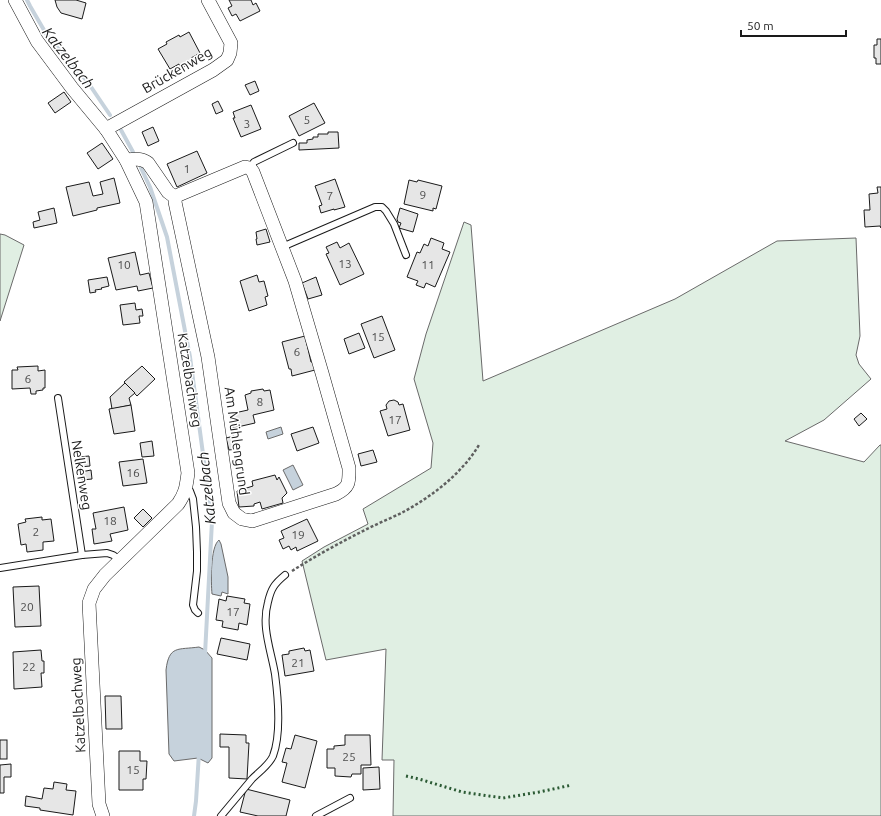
<svg xmlns="http://www.w3.org/2000/svg" width="881" height="816" viewBox="0 0 881 816" font-family="Ubuntu,sans-serif">
  <style>
    .green { fill: #e0efe3; stroke: #6a6a6a }
    .water { fill: #c6d2dc; stroke: #6a6a6a }
    .lines { fill: none; stroke-linecap: round; stroke-linejoin: round }
    .stream { stroke: #c6d2dc; stroke-width: 4 }
    .building { fill: #e6e6e6; stroke: #1a1a1a }
    .lane-casing { stroke: #1a1a1a; stroke-width: 8 }
    .street-casing { stroke: #1a1a1a; stroke-width: 14 }
    .path { stroke: #5f5f5f; stroke-width: 2.5; stroke-dasharray: 3 2; stroke-linecap: butt }
    .lane { stroke: #fff; stroke-width: 6 }
    .street { stroke: #fff; stroke-width: 13 }
    .hedge { stroke: #2b5a34; stroke-width: 3; stroke-dasharray: 2 3; stroke-linecap: butt }
    .labels { text-anchor: middle; stroke-width: 3; stroke-linejoin: round; paint-order: stroke }
    .number-label { font-size: 12px; fill: #4d4d4d }
    .street-label { font-size: 14px; fill: #1a1a1a; stroke: #fff }
    .water-label { font-size: 15px; font-style: italic; fill: #1a1a1a; stroke: #fff }
  </style>
  <rect width="100%" height="100%" fill="#fff"/>
  <g class="green">
    <polygon points="464,222 471,225 483,381 675,299 777,241 856,238 860,336 856,355 859,364 871,379 824,420 785,441 864,462 880,445 881,445 881,816 393,816 394,760 382,760 386,649 326,660 302,561 324,547 368,524 363,509 431,468 433,443 414,379 426,334"/>
    <polygon points="0,234 5,235 24,245 0,321"/>
  </g>
  <g class="water">
    <polygon points="281,427 283,434 268,439 266,432"/>
    <polygon points="293,465 303,485 293,490 283,470"/>
    <path d="M219,540L221,544L228,577V594L222,592L221,596L212,594C211,583 210,547 219,540Z"/>
    <path d="M199,647L205,650L212,658V758L208,763L198,758L174,761L169,754L166,670C169,645 178,650 199,647Z"/>
  </g>
  <g class="lines">
    <g class="stream">
      <polyline points="27,0 30,6 48,37 87,81 110,115"/>
      <polyline points="121,130 133,152"/>
      <polyline points="141,168 150,187 167,237 190,357 212,521 205,654"/>
      <polyline points="194,816 196,801 199,753"/>
    </g>
  </g>
  <g class="building">
    <polygon points="55,0 76,0 86,3 82,19 61,13 57,7"/>
    <polygon points="229,0 251,0 253,5 256,3 260,11 240,21 236,14 232,16 228,8 232,6"/>
    <polygon points="189,32 200,53 191,58 193,62 181,68 179,64 170,69 158,49 167,44 166,42 179,35 180,37"/>
    <polygon points="877,39 881,39 881,64 876,64 876,58 874,58 874,45 877,45"/>
    <polygon points="255,81 259,91 250,95 245,85"/>
    <polygon points="64,92 71,102 55,113 48,103"/>
    <polygon points="218,101 223,111 216,114 212,104"/>
    <polygon points="314,103 325,123 299,136 289,116"/>
    <polygon points="251,105 261,129 241,137 233,118 235,118 233,112"/>
    <polygon points="153,127 159,141 148,146 142,132"/>
    <polygon points="328,132 338,132 339,148 299,150 299,143 307,143 307,140 313,139 313,137 318,137 318,134 328,134"/>
    <polygon points="102,143 113,159 98,169 87,153"/>
    <polygon points="197,151 207,173 177,187 167,164"/>
    <polygon points="114,178 120,203 97,208 97,210 73,216 66,187 89,182 93,196 103,194 100,182"/>
    <polygon points="335,179 345,207 334,210 334,209 321,213 319,206 322,205 315,186"/>
    <polygon points="409,180 417,182 418,180 442,186 436,209 433,208 433,211 404,204"/>
    <polygon points="877,187 881,187 881,228 880,226 865,227 864,210 870,210 869,194 878,193"/>
    <polygon points="54,208 57,223 34,228 33,222 40,220 38,212"/>
    <polygon points="400,208 418,214 413,232 399,228 401,223 398,222 397,219"/>
    <polygon points="266,229 270,242 257,245 256,239 257,239 256,232"/>
    <polygon points="431,238 444,243 442,249 450,252 435,287 426,283 424,288 416,285 418,281 407,277 417,252 420,253 424,244 428,246"/>
    <polygon points="337,242 340,248 349,243 364,274 340,285 326,254 329,253 326,247"/>
    <polygon points="135,252 140,275 149,273 153,288 138,291 137,286 116,290 108,258"/>
    <polygon points="257,275 259,282 264,281 268,296 265,297 267,305 249,311 240,281"/>
    <polygon points="107,277 109,286 101,288 102,289 95,290 96,292 90,293 88,280"/>
    <polygon points="316,277 322,295 308,299 302,283"/>
    <polygon points="135,303 136,310 142,309 143,316 139,316 140,323 123,325 120,305"/>
    <polygon points="382,316 395,350 374,358 361,324"/>
    <polygon points="359,333 365,348 349,354 344,339"/>
    <polygon points="305,336 311,362 313,362 315,370 292,376 291,369 289,369 282,342"/>
    <polygon points="38,366 38,371 45,370 45,388 43,388 43,390 36,391 36,394 31,394 30,388 12,389 12,370 18,370 17,367"/>
    <polygon points="142,366 155,379 137,396 124,382"/>
    <polygon points="125,383 135,393 129,398 131,405 112,409 110,397"/>
    <polygon points="263,389 264,391 270,390 274,410 253,415 255,423 233,428 230,414 248,410 245,395 251,393 251,391"/>
    <polygon points="394,400 398,402 399,405 403,404 410,430 388,436 380,411 387,409 386,405 389,401"/>
    <polygon points="131,405 135,431 114,434 109,409"/>
    <polygon points="861,413 867,419 859,426 854,419"/>
    <polygon points="313,427 319,443 297,451 291,434"/>
    <polygon points="234,436 237,449 229,450 226,438"/>
    <polygon points="152,441 154,456 142,457 140,443"/>
    <polygon points="373,450 377,462 361,466 358,454"/>
    <polygon points="89,456 90,466 80,467 79,457"/>
    <polygon points="143,459 147,483 123,486 119,462"/>
    <polygon points="91,470 92,479 82,480 81,472"/>
    <polygon points="275,475 277,480 279,477 287,493 282,498 283,503 262,509 260,502 254,504 254,506 239,507 237,491 253,486 252,481"/>
    <polygon points="124,507 128,530 110,534 112,541 94,544 92,529 96,529 93,513"/>
    <polygon points="143,509 152,518 143,527 134,518"/>
    <polygon points="42,517 42,520 51,519 54,541 43,542 43,550 27,552 26,544 21,545 18,524 26,522 25,519"/>
    <polygon points="307,519 318,541 297,551 296,547 291,550 289,546 283,549 279,540 284,538 281,531"/>
    <polygon points="39,586 41,626 15,627 13,587"/>
    <polygon points="227,596 245,599 244,603 250,604 247,625 239,623 238,630 222,627 223,621 216,620 219,599 226,601"/>
    <polygon points="221,638 250,644 247,660 217,654"/>
    <polygon points="304,648 305,651 310,650 314,671 285,676 282,655 289,654 289,651"/>
    <polygon points="41,650 42,661 44,661 44,673 41,673 42,687 14,689 13,652"/>
    <polygon points="105,696 121,696 122,729 106,729"/>
    <polygon points="220,734 246,735 246,743 249,743 247,779 229,778 229,747 220,747"/>
    <polygon points="295,735 317,741 305,788 282,782 287,763 282,762 286,748 291,749"/>
    <polygon points="345,735 370,735 371,765 361,765 361,774 352,774 351,777 335,776 335,768 327,768 327,749 334,749 334,746 345,745"/>
    <rect x="0" y="740" width="7" height="19"/>
    <polygon points="119,751 140,751 140,761 147,761 146,779 143,779 143,790 119,790"/>
    <polygon points="11,764 11,777 4,777 4,793 0,793 0,765"/>
    <polygon points="379,767 380,789 363,790 363,768"/>
    <polygon points="54,782 67,784 66,790 76,791 73,815 40,810 40,808 25,806 26,796 42,799 44,788 53,789"/>
    <polygon points="246,789 290,800 286,816 258,816 240,812"/>
  </g>
  <g class="lines">
    <g class="lane-casing">
      <g id="lane">
        <polyline points="250,168 254,162 293,143"/>
        <polyline points="282,247 375,207 382,207 386,211 394,224 406,255"/>
        <polyline points="58,398 82,555"/>
        <polyline points="186,488 190,491 193,499 196,527 197,552 197,571 193,605 195,610 198,613"/>
        <polyline points="0,568 82,555 107,553 113,555 120,560"/>
        <path d="M221,816C231,804 242,791 252,779C259,772 269,765 273,756C281,735 278,697 275,674C271,650 261,627 268,602C271,589 274,584 285,575"/>
        <polyline points="316,816 350,798"/>
      </g>
    </g>
    <g class="street-casing">
      <g id="street">
        <path d="M15,0L37,41L72,88L106,129L126,160L146,202L188,473C186,487 186,492 178,504L105,575L94,589L89,603L99,804L103,816"/>
        <polyline points="106,129 213,70 227,60 230,53 231,43 208,0"/>
        <path d="M126,160C134,159 141,158 148,163L168,192L172,195L176,196L175,202L208,357L229,503L234,513L242,519L252,521L336,494C350,487 349,482 349,468L322,373L295,281L253,172L250,168L245,167L176,196"/>
      </g>
    </g>
    <path class="path" d="M292,571C317,555 343,541 369,528C381,522 394,517 405,511C434,495 462,473 479,445"/>
    <use href="#lane" class="lane"/>
    <use href="#street" class="street"/>
    <polyline class="hedge" points="406,776 419,779 462,792 503,798 539,792 572,785"/>
  </g>
  <g class="labels">
    <g class="number-label">
      <text x="307" y="124">5</text>
      <text x="247" y="128">3</text>
      <text x="187" y="173">1</text>
      <text x="423" y="199">9</text>
      <text x="330" y="200">7</text>
      <text x="345" y="268">13</text>
      <text x="124" y="269">10</text>
      <text x="428" y="269">11</text>
      <text x="378" y="341">15</text>
      <text x="297" y="356">6</text>
      <text x="28" y="383">6</text>
      <text x="260" y="406">8</text>
      <text x="395" y="424">17</text>
      <text x="133" y="477">16</text>
      <text x="110" y="525">18</text>
      <text x="36" y="536">2</text>
      <text x="298" y="539">19</text>
      <text x="27" y="611">20</text>
      <text x="233" y="616">17</text>
      <text x="298" y="667">21</text>
      <text x="29" y="671">22</text>
      <text x="349" y="761">25</text>
      <text x="133" y="774">15</text>
    </g>
    <g class="street-label">
      <text transform="translate(177 70) rotate(-30)" y="5">Brückenweg</text>
      <text transform="translate(190 380) rotate(81)" y="5">Katzelbachweg</text>
      <text transform="translate(237 441) rotate(82)" y="5">Am Mühlengrund</text>
      <text transform="translate(82 475) rotate(81)" y="5">Nelkenweg</text>
      <text transform="translate(78 705) rotate(-93)" y="5">Katzelbachweg</text>
    </g>
    <g class="water-label">
      <text transform="translate(68 58) rotate(52)" y="5">Katzelbach</text>
      <text transform="translate(207 488) rotate(-96)" y="5">Katzelbach</text>
    </g>
  </g>
  <path d="M741 30v6h105v-6" fill="none" stroke="#1a1a1a" stroke-width="2"/>
  <text x="747" y="30" font-size="12" fill="#1a1a1a" stroke="#ffffff" stroke-width="3" paint-order="stroke">50 m</text>
</svg>
